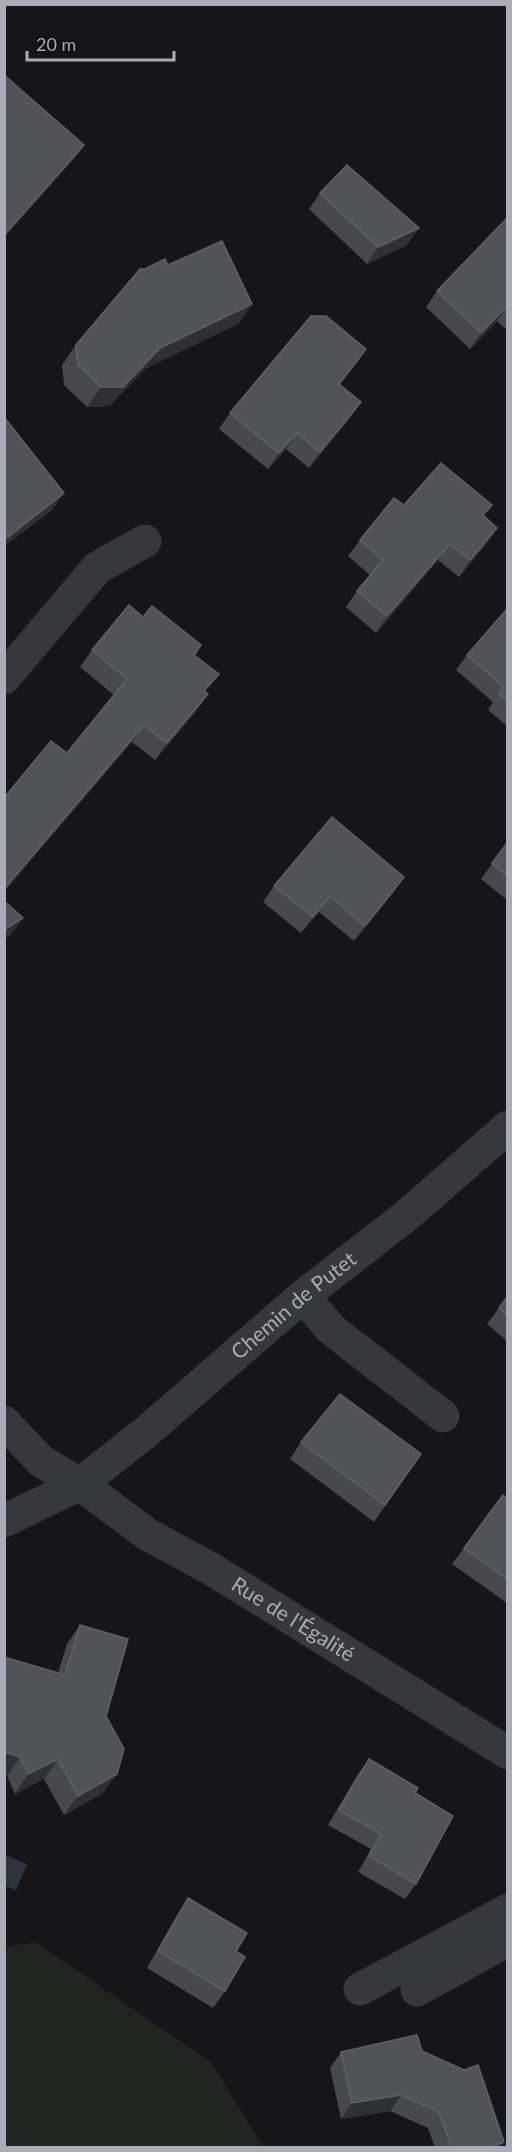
<svg xmlns="http://www.w3.org/2000/svg" width="512" height="2152" viewBox="0 0 512 2152" font-family="Lato,sans-serif">
  <style>
    .green { fill: #1e261f }
    .water { fill: #2c353c }
    .lines { fill: none; stroke-linecap: round; stroke-linejoin: round }
    .minor { stroke: #37383d; stroke-width: 33 }
    .wall { fill: #47494d }
    .shaded-wall { fill: #2f3033 }
    .building { fill: #525359; stroke: #5f6168; stroke-width: 1.5 }
    .labels { text-anchor: middle; stroke-width: 4.5; stroke-linejoin: round; paint-order: stroke }
    .street-label { font-size: 21px; fill: #a8adb8; stroke: #111113 }
  </style>
  <rect width="100%" height="100%" fill="#161618"/>
  <polygon class="green" points="35,1942 211,2062 263,2147 5,2147 5,1947"/>
  <polygon class="water" points="5,1855 27,1864 16,1890 5,1886"/>
  <g class="lines">
    <g class="minor">
      <polyline points="4,678 97,568 145,541"/>
      <polyline points="303,1296 331,1329 443,1416"/>
      <path id="s1" d="M4,1422L41,1461L80,1484L147,1534L213,1570L508,1753"/>
      <path id="s2" d="M4,1521L80,1484L146,1432L303,1296L406,1216L508,1127"/>
      <polyline points="360,1989 508,1910"/>
      <polyline points="417,1990 508,1940"/>
    </g>
  </g>
  <g class="wall">
    <polygon points="320,193 407,245 367,264 309,209"/>
    <polygon points="507,219 507,330 497,321 470,349 426,307 437,291"/>
    <polygon points="168,265 252,304 238,324 146,368 109,406 87,407 64,385 62,365 76,345 145,269"/>
    <polygon points="355,365 340,384 350,418 309,468 286,449 268,469 219,429 230,413"/>
    <polygon points="4,417 53,509 4,546"/>
    <polygon points="404,505 484,516 497,528 486,544 459,577 438,560 376,633 346,607 357,591 370,575 348,556 360,540"/>
    <polygon points="507,609 507,726 488,710 493,702 456,670 467,655"/>
    <polygon points="92,650 194,655 206,692 208,694 196,711 155,760 132,742 67,753 114,695 80,667"/>
    <polygon points="507,843 507,900 481,879"/>
    <polygon points="274,886 393,893 354,941 319,912 301,933 263,902"/>
    <polygon points="507,1297 507,1341 487,1324"/>
    <polygon points="301,1442 421,1454 374,1522 290,1459"/>
    <polygon points="507,1498 507,1603 452,1564 464,1548"/>
    <polygon points="80,1625 106,1716 103,1793 64,1815 44,1779 15,1794 7,1776 4,1776 4,1657 58,1673 67,1644"/>
    <polygon points="369,1759 415,1793 416,1884 405,1899 358,1872 371,1849 328,1825 358,1774"/>
    <polygon points="188,1898 236,1951 225,1991 213,2008 147,1968 177,1915"/>
    <polygon points="422,2051 504,2142 500,2148 435,2148 428,2128 390,2111 341,2119 330,2068 341,2052"/>
  </g>
  <g class="shaded-wall">
    <polygon points="84,145 73,160 4,238 5,234"/>
    <polygon points="419,228 407,245 367,264 378,247"/>
    <polygon points="252,304 238,324 146,368 109,406 87,407 101,387 160,348"/>
    <polygon points="507,306 497,321 470,349 481,333"/>
    <polygon points="366,349 355,365 328,400 339,384"/>
    <polygon points="361,402 350,418 309,468 320,452"/>
    <polygon points="297,433 286,449 268,469 279,453"/>
    <polygon points="64,493 53,509 4,546 4,541 8,537"/>
    <polygon points="497,528 486,544 459,577 470,560"/>
    <polygon points="450,544 438,560 376,633 387,616"/>
    <polygon points="208,694 196,711 155,760 167,743"/>
    <polygon points="144,725 132,742 4,892 4,889"/>
    <polygon points="404,877 393,893 354,941 365,926"/>
    <polygon points="330,896 319,912 301,933 313,917"/>
    <polygon points="23,918 11,935 4,939 4,930"/>
    <polygon points="4,1752 20,1757 7,1776 4,1776"/>
    <polygon points="58,1759 44,1779 15,1794 28,1774"/>
    <polygon points="117,1774 103,1793 64,1815 78,1796"/>
    <polygon points="401,2095 390,2111 341,2119 352,2103"/>
    <polygon points="504,2142 500,2148 488,2148"/>
  </g>
  <g class="building">
    <polygon points="4,75 84,145 5,234 4,234"/>
    <polygon points="347,165 419,228 378,247 320,193"/>
    <polygon points="507,218 507,306 481,333 437,291"/>
    <polygon points="222,241 252,304 160,348 123,387 101,387 78,365 76,345 140,269 145,269 165,259 168,265"/>
    <polygon points="311,316 326,316 366,349 339,384 361,402 320,452 297,433 279,453 230,413"/>
    <polygon points="4,417 64,493 8,537 4,532"/>
    <polygon points="441,463 492,505 483,515 497,528 470,560 450,544 387,616 357,591 383,560 360,540 394,498 404,505"/>
    <polygon points="129,605 143,617 152,606 201,645 194,655 219,674 204,691 208,694 167,743 144,725 4,889 4,798 51,741 67,753 127,679 92,650"/>
    <polygon points="507,609 507,701 499,694 504,687 467,655"/>
    <polygon points="332,817 404,877 365,926 330,896 313,917 274,886"/>
    <polygon points="507,843 507,875 492,863"/>
    <polygon points="4,901 23,918 4,930"/>
    <polygon points="507,1297 507,1315 499,1308"/>
    <polygon points="340,1394 421,1454 385,1505 301,1442"/>
    <polygon points="503,1495 507,1498 507,1579 464,1548"/>
    <polygon points="80,1625 128,1639 106,1716 124,1749 117,1774 78,1796 58,1759 28,1774 20,1757 4,1752 4,1732 6,1727 4,1727 4,1657 65,1675"/>
    <polygon points="369,1759 418,1788 415,1793 453,1816 416,1884 369,1856 381,1834 339,1810"/>
    <polygon points="188,1898 247,1933 236,1951 245,1957 225,1991 158,1951"/>
    <polygon points="417,2035 422,2051 464,2070 478,2065 504,2142 488,2148 452,2148 439,2112 401,2095 352,2103 341,2052"/>
  </g>
  <g class="labels">
    <g class="street-label">
      <text dy="7" stroke="none"><textPath href="#s2" startOffset="363">Chemin de Putet</textPath></text>
      <text dy="7" stroke="none"><textPath href="#s1" startOffset="352">Rue de l'Égalité</textPath></text>
    </g>
  </g>
  <rect width="512" height="2152" fill="none" stroke="#a8adb8" stroke-width="12"/>
  <path d="M27 51v9h147v-9" fill="none" stroke="#a8adb8" stroke-width="3"/>
  <text x="36" y="51" font-size="18" fill="#a8adb8" stroke="#111113" stroke-width="4.5" paint-order="stroke">20 m</text>
</svg>
